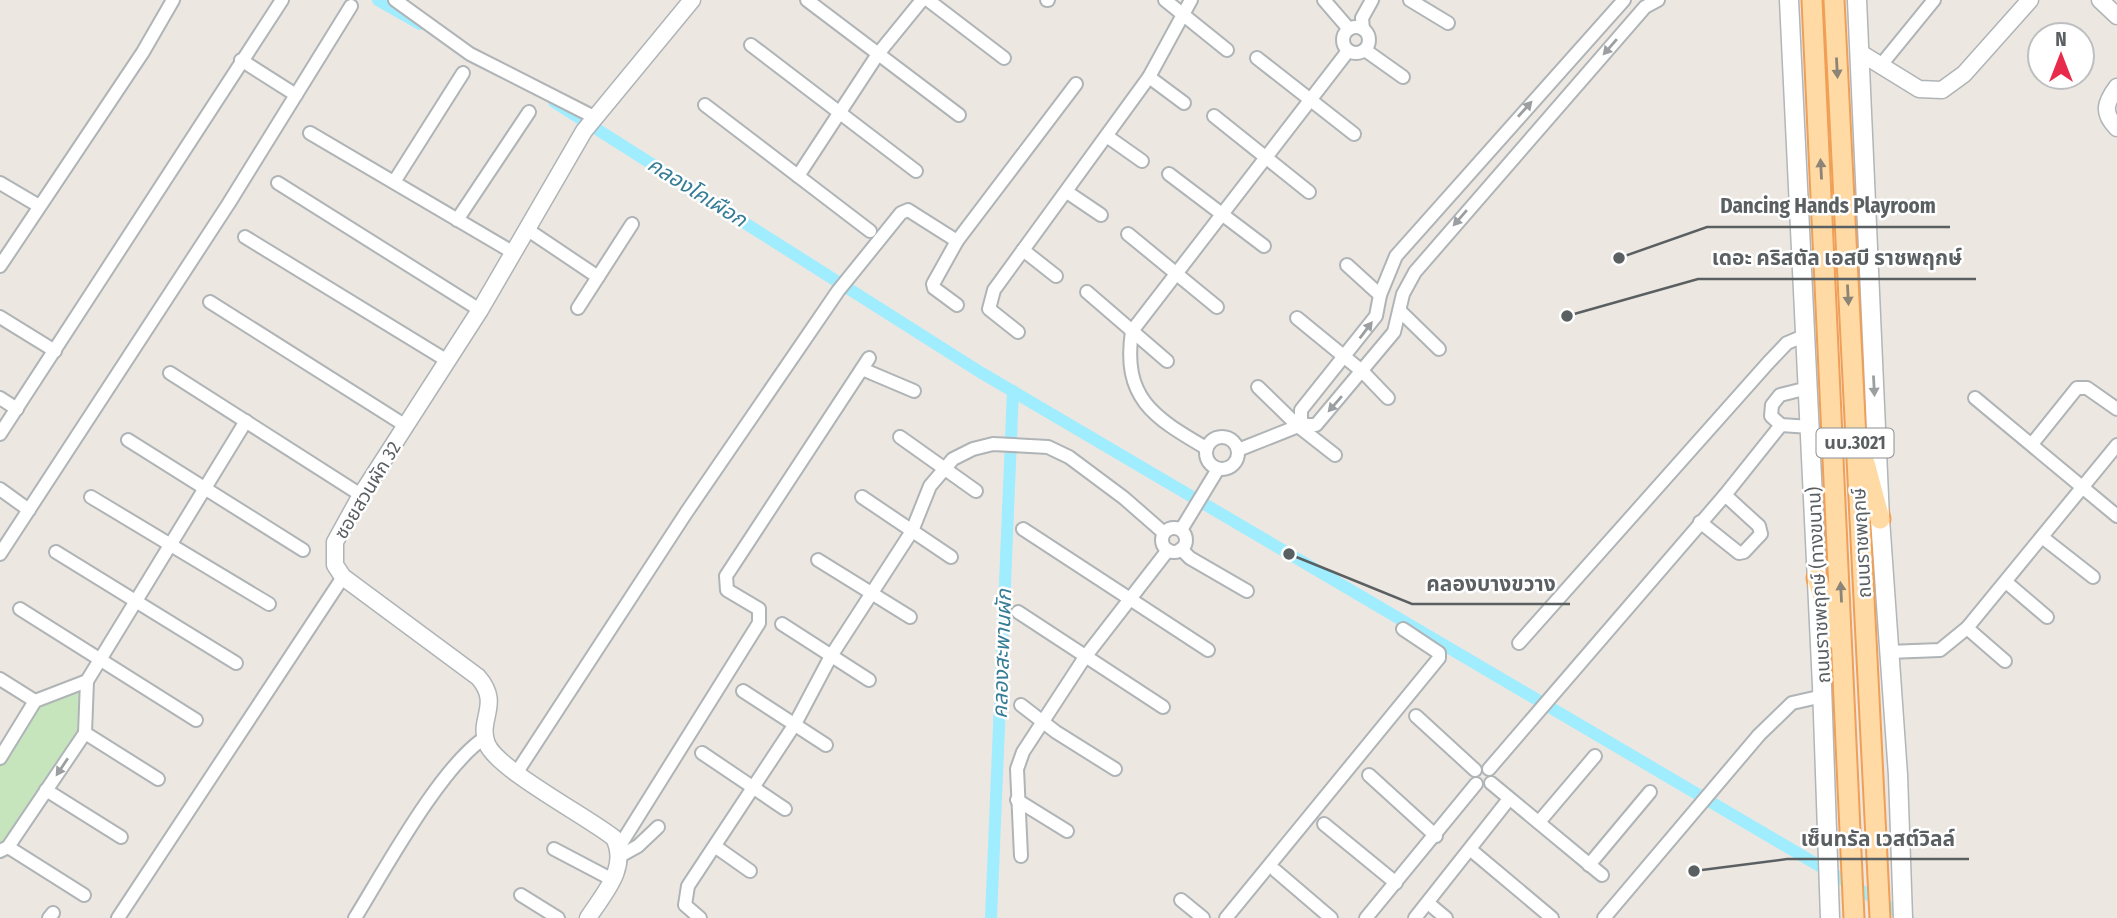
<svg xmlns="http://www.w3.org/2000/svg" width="2117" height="918" viewBox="0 0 2117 918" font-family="'Fira Sans Condensed','Noto Sans Thai',sans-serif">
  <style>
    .green { fill: #c7e5bd }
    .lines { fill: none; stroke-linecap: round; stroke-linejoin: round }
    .canal { stroke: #9fedff; stroke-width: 12 }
    .minor-casing { stroke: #afb4b7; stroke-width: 16 }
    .tertiary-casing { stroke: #afb4b7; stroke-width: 19 }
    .secondary-casing { stroke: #b1b6b9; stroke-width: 21 }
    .primary-casing { stroke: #f19f56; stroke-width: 23 }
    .minor { stroke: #fff; stroke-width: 12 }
    .tertiary { stroke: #fff; stroke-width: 16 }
    .secondary { stroke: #fff; stroke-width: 18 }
    .primary { stroke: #ffdaa4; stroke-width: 19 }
    .oneway { fill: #9c9fa1 }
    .oneway2 { fill: #8c8476 }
    .labels { text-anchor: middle; stroke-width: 5; stroke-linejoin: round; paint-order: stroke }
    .shield { fill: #fff; stroke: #8c8f91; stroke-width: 2 }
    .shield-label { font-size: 18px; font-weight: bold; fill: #5a5f62 }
    .street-label { font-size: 19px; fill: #5a5f62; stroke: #fff }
    .water-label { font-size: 21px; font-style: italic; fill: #357c96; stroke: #fff }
    .leader { fill: none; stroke: #5a5f62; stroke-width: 2.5 }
    .callout-dot { fill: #5a5f62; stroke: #fff; stroke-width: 2.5 }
    .callout-label { font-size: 21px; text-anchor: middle; font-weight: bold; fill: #5a5f62; stroke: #fff; stroke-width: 5; stroke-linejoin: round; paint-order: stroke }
  </style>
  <rect width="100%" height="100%" fill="#ede7e1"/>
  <polygon class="green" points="87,681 85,733 0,851 0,758 35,701"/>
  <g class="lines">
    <g class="canal">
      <polyline points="378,0 420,24"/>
      <polyline points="554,102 980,372 1908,918"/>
      <polyline points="991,918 1013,391"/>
    </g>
    <g class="minor-casing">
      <g id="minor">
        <polyline points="395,0 470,54 594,117"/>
        <polyline points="807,0 959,115"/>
        <polyline points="928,0 1004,58"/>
        <polyline points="1047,0 1048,0"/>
        <polyline points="1165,0 1227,50"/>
        <polyline points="1324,0 1349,29"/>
        <polyline points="1410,0 1448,23"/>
        <circle cx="1356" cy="40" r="13"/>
        <polyline points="1363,29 1362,18 1372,0"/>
        <polyline points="751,45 916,171"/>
        <polyline points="1365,50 1403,77"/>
        <polyline points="1257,58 1354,134"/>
        <polyline points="241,60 296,95"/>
        <polyline points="1881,65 1934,0"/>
        <polyline points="1149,77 1184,103"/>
        <polyline points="705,105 870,231"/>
        <polyline points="1214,116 1309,192"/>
        <polyline points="310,133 514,253"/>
        <polyline points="1108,137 1142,161"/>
        <polyline points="1169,174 1264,246"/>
        <polyline points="798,176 878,54 922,0"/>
        <polyline points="394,182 463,73"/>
        <polyline points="0,183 39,206"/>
        <polyline points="278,183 480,310"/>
        <polyline points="1067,192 1101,215"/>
        <polyline points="457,220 529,112"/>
        <polyline points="528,230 598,277"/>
        <polyline points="1128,234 1217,307"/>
        <polyline points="245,237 446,360"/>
        <polyline points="957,241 933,284 934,288 957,305"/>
        <polyline points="1023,250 1056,276"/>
        <polyline points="1347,265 1380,295"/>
        <polyline points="0,266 143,52 173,0"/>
        <polyline points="1087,292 1167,361"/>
        <polyline points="210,302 406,426"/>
        <polyline points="578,308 632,224"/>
        <polyline points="1400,311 1439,349"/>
        <polyline points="0,317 55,351"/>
        <polyline points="1297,318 1363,372 1388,398"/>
        <polyline points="1018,332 989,309 994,290 1149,77 1191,0"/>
        <polyline points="862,369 914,391"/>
        <polyline points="170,373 361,495"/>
        <polyline points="1258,387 1298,426 1335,455"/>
        <polyline points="1808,388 1780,395 1772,405 1771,416 1781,425 1810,427"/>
        <polyline points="0,398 17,409"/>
        <polyline points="1975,398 2117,516"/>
        <polyline points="1301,425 1301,410 1376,316 1380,295 1396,256 1624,0"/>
        <polyline points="0,434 282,0"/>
        <circle cx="1222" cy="453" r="16"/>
        <polyline points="900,437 976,491"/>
        <polyline points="128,440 303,550"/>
        <polyline points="2032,444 2077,388 2087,388 2117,409"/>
        <path d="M1206,448C1153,417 1122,398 1132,331L1348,51"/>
        <polyline points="1238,450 1301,425 1316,425 1394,332 1403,294 1415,272 1645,7 1658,0"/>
        <polyline points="0,489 29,510"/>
        <polyline points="91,497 269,604"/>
        <polyline points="862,497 951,557"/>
        <polyline points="1700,522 1739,553 1744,552 1761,534 1759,526 1725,495"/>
        <circle cx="1174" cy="540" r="12"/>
        <polyline points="1023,529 1208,650"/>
        <polyline points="1181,530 1218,469"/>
        <polyline points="2042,537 2093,577"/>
        <polyline points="1181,549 1190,558 1247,591"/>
        <polyline points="56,552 236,663"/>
        <polyline points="0,554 229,203 351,6"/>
        <polyline points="818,560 910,617"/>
        <polyline points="2006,582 2047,617"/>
        <polyline points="20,609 196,720"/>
        <polyline points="1018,612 1163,707"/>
        <polyline points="782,624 869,680"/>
        <polyline points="1967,628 2005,661"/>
        <polyline points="1519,643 1768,363 1787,343 1806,335"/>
        <polyline points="1888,652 1940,650 1967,628 2117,445"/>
        <polyline points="0,679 35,701"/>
        <polyline points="743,691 826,745"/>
        <polyline points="1021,705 1056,732 1115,769"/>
        <polyline points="1416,716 1475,770"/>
        <polyline points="85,733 158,779"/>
        <polyline points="702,753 785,809"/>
        <polyline points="0,758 35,701 87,681"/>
        <polyline points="1489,769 1725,495 1781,425"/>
        <polyline points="517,772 686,513 838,291 901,213 908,210 957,241 1076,84"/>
        <polyline points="1369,775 1436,836"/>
        <polyline points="1491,783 1602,875"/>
        <polyline points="46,790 121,837"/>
        <polyline points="1017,800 1067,831"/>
        <polyline points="1539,822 1595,756"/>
        <polyline points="1324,824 1396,883"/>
        <polyline points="8,847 84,895"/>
        <polyline points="619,847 759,623 759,609 727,590 726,576 869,358"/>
        <polyline points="716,847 750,871"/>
        <polyline points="554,849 613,880"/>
        <polyline points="1471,850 1552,918"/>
        <polyline points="0,851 8,847 85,733 87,681 246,421"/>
        <polyline points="620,856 638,846 658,827"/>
        <polyline points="1021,856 1017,769 1023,752 1085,657 1168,550"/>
        <polyline points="1589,865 1650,792"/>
        <polyline points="1276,871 1331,918"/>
        <polyline points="521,895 558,918"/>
        <polyline points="1181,900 1203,918"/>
        <polyline points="1428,903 1446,918"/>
        <polyline points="49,918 53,913"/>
        <polyline points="118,918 343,577"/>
        <path d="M355,918C384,871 442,764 486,737"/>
        <polyline points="700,918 685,905 688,886 795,724 831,656 912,531 930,486 953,459 973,449 993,444 1048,447 1069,457 1124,498 1164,533"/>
        <polyline points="1226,918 1439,658 1439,653 1403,629"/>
        <polyline points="1366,918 1476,784"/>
        <polyline points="1415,918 1509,799"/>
        <polyline points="1604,918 1759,735 1792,703 1823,696"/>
      </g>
    </g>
    <g class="tertiary-casing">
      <g id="tertiary">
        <polyline points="2100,0 2117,16"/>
        <polyline points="1859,52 1919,89 1942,90 1964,74 2030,0"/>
        <path d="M2117,87C2105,103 2102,113 2117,128"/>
        <path d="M588,918C604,893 629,868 614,838C588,817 498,770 487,744C477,719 502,704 478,677L343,577L335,565V542L361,495L480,310L584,131L692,0"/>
      </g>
    </g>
    <g class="secondary-casing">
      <g id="secondary">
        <polyline points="1789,0 1822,686 1830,918"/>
        <polyline points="1857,0 1880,519 1898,775 1903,918"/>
      </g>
    </g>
    <g class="primary-casing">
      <g id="primary">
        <polyline points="1812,0 1854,918"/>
        <polyline points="1834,0 1880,918"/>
        <polyline points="1865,463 1880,519"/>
        <polyline points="1817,578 1837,640"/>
      </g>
    </g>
    <use href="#minor" class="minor"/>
    <use href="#tertiary" class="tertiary"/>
    <use href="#secondary" class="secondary"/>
    <use href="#primary" class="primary"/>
  </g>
  <defs><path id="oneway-solid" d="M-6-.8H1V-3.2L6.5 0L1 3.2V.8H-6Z" transform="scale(1.75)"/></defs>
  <g class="oneway">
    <use href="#oneway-solid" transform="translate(1610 47) rotate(131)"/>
    <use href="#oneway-solid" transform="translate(1525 109) rotate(-48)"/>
    <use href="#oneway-solid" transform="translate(1460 218) rotate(131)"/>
    <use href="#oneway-solid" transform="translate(1366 330) rotate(-53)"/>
    <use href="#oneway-solid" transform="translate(1874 386) rotate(87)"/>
    <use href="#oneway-solid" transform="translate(1335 404) rotate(131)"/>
    <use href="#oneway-solid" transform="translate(62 767) rotate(124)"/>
  </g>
  <g class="oneway2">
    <use href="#oneway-solid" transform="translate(1837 68) rotate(87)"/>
    <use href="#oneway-solid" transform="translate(1821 169) rotate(-93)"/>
    <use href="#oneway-solid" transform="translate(1848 295) rotate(87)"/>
    <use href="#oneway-solid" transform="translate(1841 592) rotate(-93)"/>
  </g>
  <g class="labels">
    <rect class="shield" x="1816.5" y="428.5" width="77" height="29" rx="5"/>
    <g class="shield-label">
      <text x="1855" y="449">นบ.3021</text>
    </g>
    <g class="street-label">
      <text transform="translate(367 490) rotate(-59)" y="7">ซอยสวนผัก 32</text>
      <text transform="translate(1861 543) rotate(-93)" y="7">ถนนราชพฤกษ์</text>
      <text transform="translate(1818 585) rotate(-93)" y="7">ถนนราชพฤกษ์ (ทางขนาน)</text>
    </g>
    <g class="water-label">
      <text transform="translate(697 192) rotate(32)" y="7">คลองโคเผือก</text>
      <text transform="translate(1002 654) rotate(-88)" y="7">คลองสะพานผัก</text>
    </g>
  </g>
  <path class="leader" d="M1619 258L1707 227H1950M1567 316L1698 279H1976M1289 554L1412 604H1570M1694 871L1787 859H1969"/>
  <g class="callout-dot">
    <circle cx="1619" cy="258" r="7"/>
    <circle cx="1567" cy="316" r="7"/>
    <circle cx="1289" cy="554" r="7"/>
    <circle cx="1694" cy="871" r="7"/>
  </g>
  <g class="callout-label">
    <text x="1828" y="213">Dancing Hands Playroom</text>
    <text x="1837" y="265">เดอะ คริสตัล เอสบี ราชพฤกษ์</text>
    <text x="1491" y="591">คลองบางขวาง</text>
    <text x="1878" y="846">เซ็นทรัล เวสต์วิลล์</text>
  </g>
  <g transform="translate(2061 56)"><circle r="33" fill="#ffffff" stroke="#bdbfc0" stroke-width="2"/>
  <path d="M0-5L12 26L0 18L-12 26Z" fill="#e92b4b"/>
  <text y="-10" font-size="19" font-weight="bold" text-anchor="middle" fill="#5a5f62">N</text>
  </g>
</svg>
